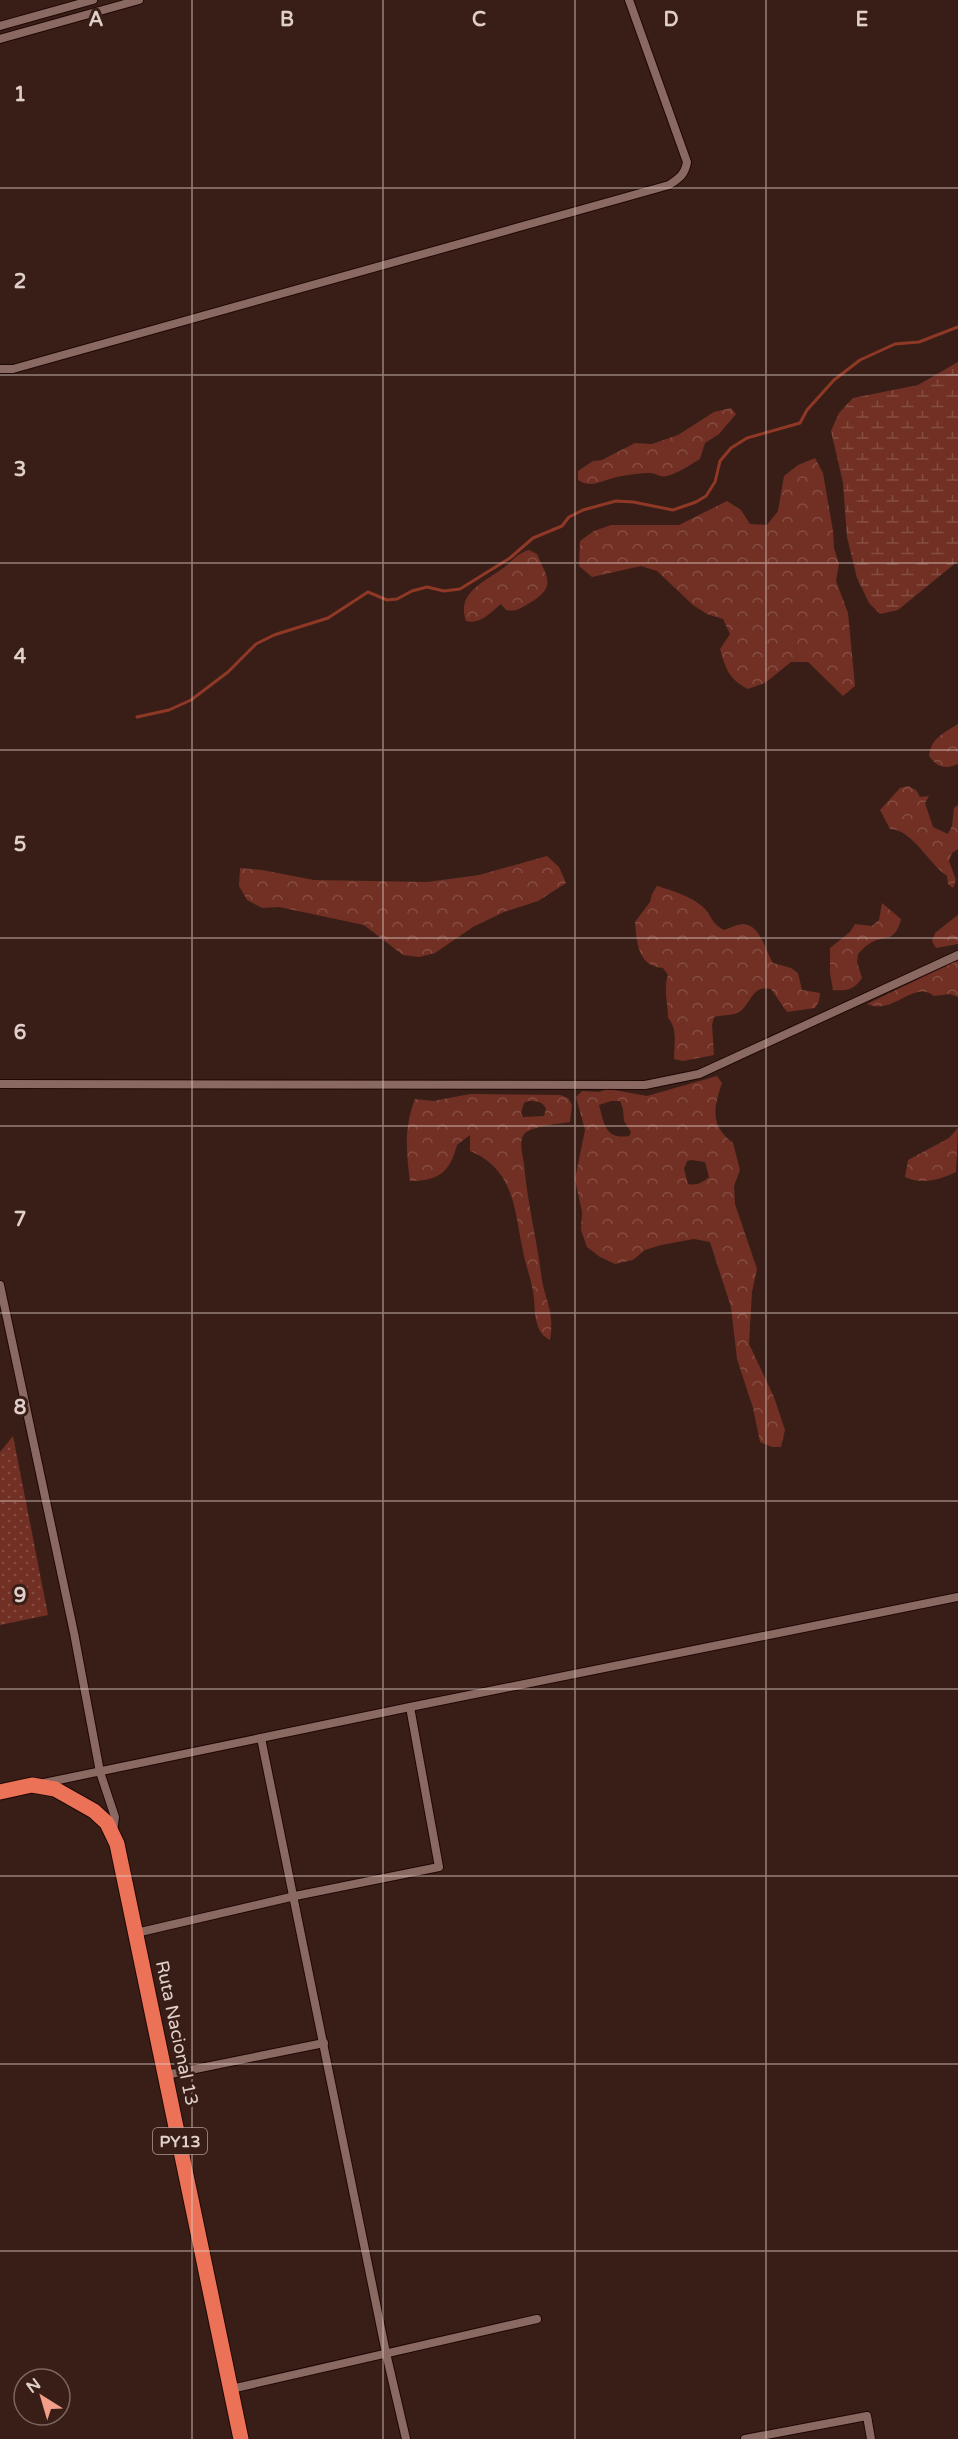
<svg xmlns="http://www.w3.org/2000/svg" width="958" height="2439" viewBox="0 0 958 2439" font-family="'Varela Round',sans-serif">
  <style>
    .grass { fill: url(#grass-dots) }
    .forest { fill: url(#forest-crowns); fill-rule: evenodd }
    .wetland { fill: url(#wetland-marsh) }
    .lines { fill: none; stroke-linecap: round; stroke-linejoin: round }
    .stream { stroke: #8f3826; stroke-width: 3 }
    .street-casing { stroke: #1f0704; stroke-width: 10 }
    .highway-casing { stroke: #1f0704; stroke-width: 17 }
    .street { stroke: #896961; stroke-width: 8 }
    .highway { stroke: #eb7157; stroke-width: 15 }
    .grid { fill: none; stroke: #e1cfca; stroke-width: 1.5; stroke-opacity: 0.55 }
    .labels { text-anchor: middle; stroke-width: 6; stroke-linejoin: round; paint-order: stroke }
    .shield { fill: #391e18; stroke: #af9a95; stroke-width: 1.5 }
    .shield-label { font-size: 16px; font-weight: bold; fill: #e1cfca }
    .street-label { font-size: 18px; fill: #e1cfca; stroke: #391e18 }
    .grid-label { font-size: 20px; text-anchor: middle; font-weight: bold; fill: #e1cfca; stroke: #391e18; stroke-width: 6; stroke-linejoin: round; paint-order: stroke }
  </style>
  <defs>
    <pattern id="grass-dots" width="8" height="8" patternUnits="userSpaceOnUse" patternTransform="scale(1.5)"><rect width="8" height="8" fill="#713023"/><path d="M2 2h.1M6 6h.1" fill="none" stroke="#854d42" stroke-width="1.8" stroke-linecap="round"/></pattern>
    <pattern id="forest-crowns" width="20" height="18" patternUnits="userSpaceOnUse" patternTransform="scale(1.5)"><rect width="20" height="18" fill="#713023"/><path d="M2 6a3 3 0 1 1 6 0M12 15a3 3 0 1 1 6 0" fill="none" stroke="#854d42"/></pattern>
    <pattern id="wetland-marsh" width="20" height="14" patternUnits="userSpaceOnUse" patternTransform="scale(1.5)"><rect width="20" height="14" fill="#713023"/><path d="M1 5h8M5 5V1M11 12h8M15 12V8" fill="none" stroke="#854d42"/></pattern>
  </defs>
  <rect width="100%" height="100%" fill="#391e18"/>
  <polygon class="grass" points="13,1436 48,1615 0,1625 0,1452"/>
  <g class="forest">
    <path d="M731,408L736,414L719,434L705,443L700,459C690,465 678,473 667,476C660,478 656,473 650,473C640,473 627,475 617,477C603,480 591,489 578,480V471L593,461L602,460L635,443L652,444L678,435L714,412Z"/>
    <path d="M815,458L823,473L833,531L834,548L839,564L836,581L848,613L855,686L843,696L808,662H791L765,683L748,689C729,679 726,670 720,649L730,634L723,619L707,614L693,605L657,571L641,566L592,577L579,566L580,541L594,531L611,525H679L727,501L741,510L750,524L767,525L778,511L784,476L798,465Z"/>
    <path d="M529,550L537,554C549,581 556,587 528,604C519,609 516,612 506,610L501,604C490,613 480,625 466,621C456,593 484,582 502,569C512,562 517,553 529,550Z"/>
    <path d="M958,724V764C945,770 937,767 929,756C931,738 944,733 958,724Z"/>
    <path d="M908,786L916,790L920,797L929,796L925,803L933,827L948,834L952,826L954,808L958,805V849L952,853L949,861L956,880L953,888L948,884L947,876C928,863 913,830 890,829L880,810L900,788Z"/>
    <polygon points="547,856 559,867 566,883 538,901 504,912 473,927 435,953 419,957 403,955 364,925 279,907 262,908 247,900 239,886 240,868 262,870 314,880 427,882 479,875"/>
    <path d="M657,886C672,890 695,898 705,909C713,918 711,923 724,930C730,928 738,924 743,924C760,924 766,952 773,963L791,968L798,973L802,990L820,993L819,1001L815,1008L787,1012L771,989C753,985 752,1000 742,1010C734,1017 723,1014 714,1017L712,1025L714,1055L683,1061L674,1059C674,1045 678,1029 668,1018C668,1003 663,988 668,975L663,968C638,966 637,944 635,922L650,902L652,894Z"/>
    <path d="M882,903L901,919C895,944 884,934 869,944C865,946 862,950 858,954L857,962L862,978C854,990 847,991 833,990L830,973V948L850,932L855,924L872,926L879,920Z"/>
    <polygon points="958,915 958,944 936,948 932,941 935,933"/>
    <path d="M958,960V997L950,994L934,996C914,979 893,1016 867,1004Z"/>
    <path d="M717,1076L722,1083C714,1107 709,1125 733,1143L740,1170L734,1186L735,1204L757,1269L752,1292L749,1344L774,1397L785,1430L781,1447H772L760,1442L753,1408L737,1359L731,1307L710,1242L694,1239L661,1245L645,1250L633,1260L615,1264L600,1257L587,1247L581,1230L582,1212L575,1179L585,1130L576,1097L582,1091L599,1092L608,1089L647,1096ZM611,1101H620L623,1109L624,1121L631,1132L629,1136C605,1140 604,1123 599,1105ZM691,1160L705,1162L709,1177C703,1182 697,1186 688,1184L684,1169L687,1161Z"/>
    <path d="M470,1094L560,1095L568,1098L572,1105L570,1122C559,1124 527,1126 523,1136C519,1144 523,1156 524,1164C527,1200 536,1236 541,1273C544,1301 555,1308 550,1340C535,1333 535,1314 534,1300C533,1284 526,1267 523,1251C514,1209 515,1170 470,1151V1135L457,1145C450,1172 439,1181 410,1181C406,1152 404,1127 415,1099L433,1101ZM528,1101C536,1101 543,1101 546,1109L544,1116L523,1117L521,1113L524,1103Z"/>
    <path d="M958,1128L956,1172C940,1180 921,1185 905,1177L908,1160L949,1138Z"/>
  </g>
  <polygon class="wetland" points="958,362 958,561 898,610 880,614 869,603 857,578 847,537 843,483 831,431 839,413 853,398 918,385"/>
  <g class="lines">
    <polyline class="stream" points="137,717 169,710 191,700 228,672 256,644 274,635 328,618 368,592 387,600 397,599 412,591 427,587 444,591 460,589 510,558 533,538 562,526 569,517 583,510 616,501 633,502 673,510 696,502 706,496 715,482 720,461 731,448 747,438 800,423 807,410 834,380 860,360 895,344 919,342 958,327"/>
    <g class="street-casing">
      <g id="street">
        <polyline points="0,26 93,0"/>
        <polyline points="0,39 139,0"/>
        <path d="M0,369H13L669,185C680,178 685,174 687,162L629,0"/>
        <polyline points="0,1084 645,1085 699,1074 958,955"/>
        <polyline points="0,1285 74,1633 100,1772 115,1817 113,1831"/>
        <polyline points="261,1738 386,2353 406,2439"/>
        <polyline points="44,1783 410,1707 958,1597"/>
        <polyline points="136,1933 295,1896 439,1867 410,1707"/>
        <polyline points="166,2075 324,2043"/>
        <polyline points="231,2389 537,2319"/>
        <polyline points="745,2439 867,2416 871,2439"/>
      </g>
    </g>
    <g class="highway-casing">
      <polyline id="highway" points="0,1792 32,1785 55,1789 94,1811 107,1823 117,1844 241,2439"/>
    </g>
    <use href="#street" class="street"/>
    <use href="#highway" class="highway"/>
  </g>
  <path class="grid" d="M192,0V2439M383,0V2439M575,0V2439M766,0V2439M0,188H958M0,375H958M0,563H958M0,750H958M0,938H958M0,1126H958M0,1313H958M0,1501H958M0,1689H958M0,1876H958M0,2064H958M0,2251H958"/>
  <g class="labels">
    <rect class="shield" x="153" y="2128" width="54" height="26" rx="4.5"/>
    <g class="shield-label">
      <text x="180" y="2147">PY13</text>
    </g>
    <g class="street-label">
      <text transform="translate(177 2033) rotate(78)" y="6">Ruta Nacional 13</text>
    </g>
  </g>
  <g class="grid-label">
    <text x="96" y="26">A</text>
    <text x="287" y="26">B</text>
    <text x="479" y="26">C</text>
    <text x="671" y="26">D</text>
    <text x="862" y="26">E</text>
    <text x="20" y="101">1</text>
    <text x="20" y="288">2</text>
    <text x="20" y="476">3</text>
    <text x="20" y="663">4</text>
    <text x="20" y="851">5</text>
    <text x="20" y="1039">6</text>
    <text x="20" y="1226">7</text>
    <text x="20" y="1414">8</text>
    <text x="20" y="1602">9</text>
  </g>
  <g transform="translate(42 2397) rotate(323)"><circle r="28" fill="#391e18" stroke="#7c655f" stroke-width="1.5"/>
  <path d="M0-4.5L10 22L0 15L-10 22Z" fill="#f49e8a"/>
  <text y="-9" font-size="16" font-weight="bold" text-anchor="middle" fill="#e1cfca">N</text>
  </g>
</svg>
